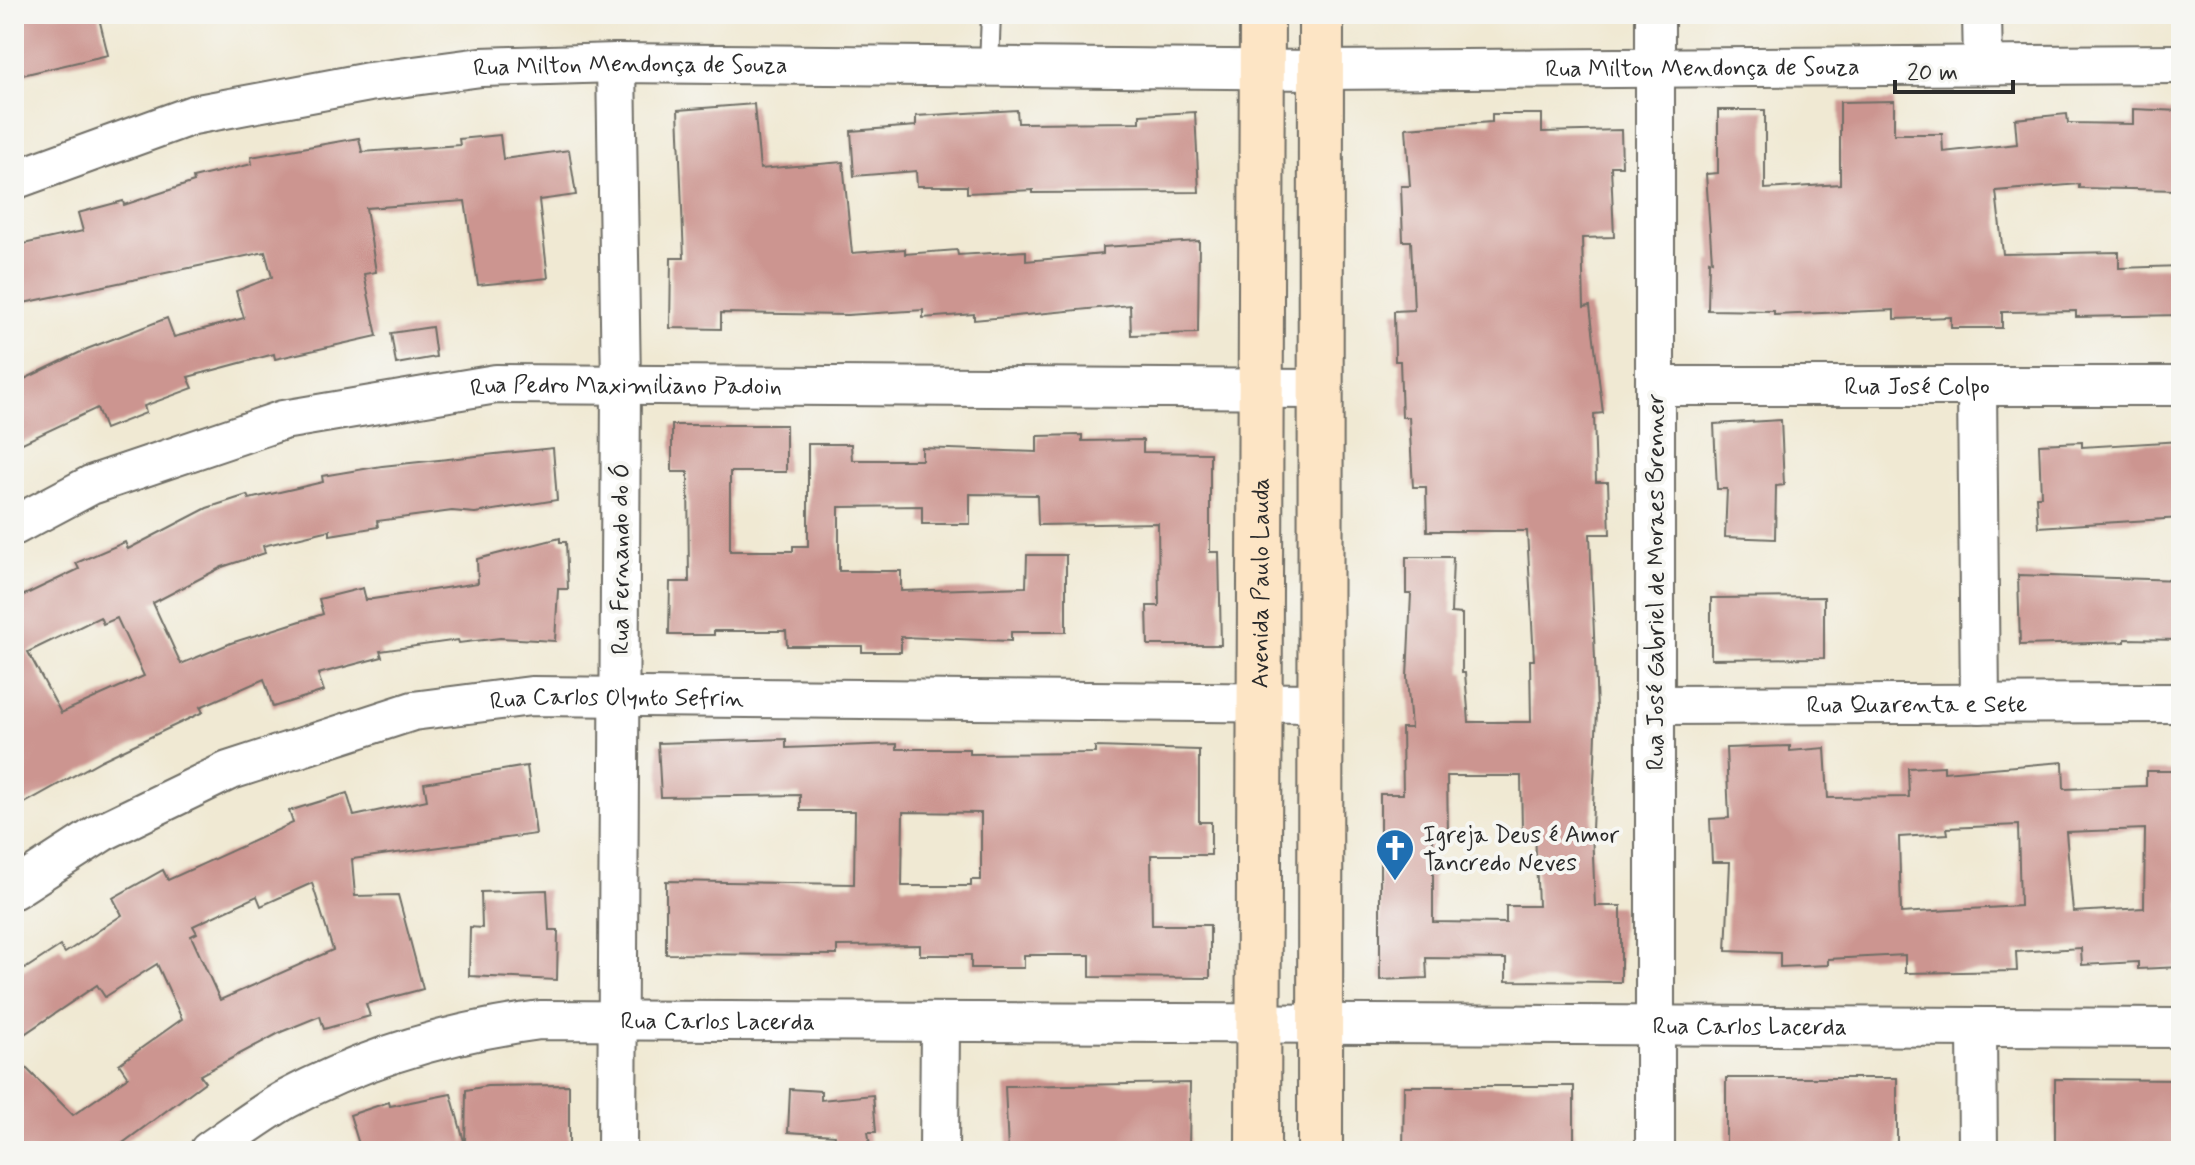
<svg xmlns="http://www.w3.org/2000/svg" width="2195" height="1165" viewBox="0 0 2195 1165" font-family="Mynerve,sans-serif">
  <style>
    .building { fill: #cc9590; fill-rule: evenodd }
    .lines { fill: none; stroke-linecap: round; stroke-linejoin: round }
    .service-casing { stroke: #706e66; stroke-width: 22 }
    .minor-casing { stroke: #706e66; stroke-width: 42 }
    .secondary-casing { stroke: #706e66; stroke-width: 48 }
    .service { stroke: #fff; stroke-width: 18 }
    .minor { stroke: #fff; stroke-width: 38 }
    .secondary { stroke: #fde5c5; stroke-width: 44 }
    .labels { text-anchor: middle; stroke-width: 8; stroke-linejoin: round; paint-order: stroke }
    .street-label { font-size: 24px; fill: #2b2b2b; stroke: #f6f6f2 }
    .poi-label { font-size: 24px; fill: #2b2b2b; stroke: #f6f6f2; text-anchor: start }
  </style>
  <rect width="100%" height="100%" fill="#f6f6f2"/>
  <filter id="ink" filterUnits="userSpaceOnUse"><feTurbulence type="fractalNoise" baseFrequency=".0125" numOctaves="2"/><feDisplacementMap in="SourceGraphic" scale="16" xChannelSelector="R" yChannelSelector="G"/><feConvolveMatrix kernelMatrix="1 2 1 2 8 2 1 2 1" color-interpolation-filters="sRGB"/></filter>
  <filter id="wash" filterUnits="userSpaceOnUse"><feTurbulence type="fractalNoise" baseFrequency=".006" numOctaves="4" result="noise"/><feDisplacementMap in="SourceGraphic" scale="32" xChannelSelector="R" yChannelSelector="G"/><feGaussianBlur stdDeviation="1.8" result="paint"/><feColorMatrix in="noise" values="0 0 0 0 0 0 0 0 0 0 0 0 0 0 0 0 0 1.4 0 .05"/><feComposite in="paint" operator="in"/></filter>
  <g filter="url(#wash)">
    <rect width="100%" height="100%" fill="#f0e9d3"/>
    <g id="blocks">
      <g class="building">
        <polygon points="14,14 98,14 108,55 14,77"/>
        <polygon points="1894,101 1894,134 1942,134 1943,152 2017,144 2015,119 2067,114 2068,123 2133,124 2133,109 2181,111 2181,190 2079,188 2079,184 1996,191 2003,254 2119,252 2119,268 2181,266 2181,315 2076,317 2076,311 2002,312 2002,328 1951,328 1951,317 1894,319 1894,310 1774,315 1774,311 1708,310 1709,260 1712,261 1706,174 1718,173 1718,110 1765,110 1765,189 1840,184 1840,102"/>
        <polygon points="754,104 760,169 843,162 852,253 905,249 905,254 957,250 958,255 1026,251 1026,261 1103,254 1103,247 1199,241 1198,333 1131,335 1130,305 974,320 974,314 923,318 923,310 847,315 721,313 721,329 670,328 671,258 684,258 678,110"/>
        <polygon points="1017,110 1018,123 1140,122 1140,115 1195,112 1199,192 1033,193 1033,190 967,193 967,186 917,186 916,171 854,176 851,131 916,126 916,116"/>
        <path d="M1492,114H1542V132L1621,130L1622,166H1611L1614,237L1582,238L1584,307L1590,306L1603,413L1594,414L1596,482H1608L1610,534H1590L1597,710L1592,830L1595,906H1621V982L1506,981V959L1426,958L1427,978L1380,980V794H1403L1402,728H1411L1407,677L1411,594H1406V557H1453L1451,613L1462,614V673H1465L1469,722H1531L1530,660H1534L1527,531H1427L1426,487H1413L1409,417H1402L1400,361H1395L1394,311L1414,310L1411,241H1403L1401,186H1410L1406,128L1492,122ZM1447,776H1521L1522,831H1535L1538,906H1506V923L1433,922V834L1448,833Z"/>
        <polygon points="500,135 503,159 569,150 576,195 539,200 548,278 478,285 465,201 366,208 376,272 364,274 377,336 275,359 274,354 188,377 193,388 144,406 146,413 105,429 97,408 14,447 14,384 87,349 167,318 174,337 244,318 236,291 272,277 265,252 14,305 14,246 83,231 78,213 123,201 124,205 194,182 193,178 252,164 251,157 359,138 362,152 460,145 459,139"/>
        <polygon points="432,327 436,357 396,364 391,333"/>
        <polygon points="1781,420 1784,485 1776,486 1775,539 1725,537 1727,489 1717,489 1714,424"/>
        <polygon points="672,425 786,425 786,472 730,472 730,551 793,551 793,546 808,546 808,444 851,444 852,460 922,460 922,448 1037,452 1037,436 1082,435 1082,441 1143,440 1143,452 1210,453 1210,552 1219,552 1221,645 1148,645 1147,606 1159,606 1158,523 1038,525 1037,495 970,494 970,524 922,524 922,506 839,507 839,571 901,571 901,591 1026,587 1027,555 1066,555 1066,632 1011,632 1011,641 901,637 901,652 862,652 862,646 787,646 786,631 714,631 714,635 669,635 670,582 689,582 688,472 672,472"/>
        <polygon points="2181,441 2181,518 2038,527 2036,496 2041,496 2039,444 2082,442 2082,447"/>
        <path d="M553,448L557,500L475,513L452,511L377,521L378,527L330,535V530L263,546L265,553L222,567L153,603L181,664L231,643L323,614L319,599L363,588L366,600L478,583L477,559L560,538V542H566L568,589H558L555,641L500,638L459,643L458,640L380,651L382,657L318,674L324,691L273,707L264,679L200,707L203,712L102,760L14,809V600L79,569L76,563L125,542L128,549L207,508L247,495L249,499L323,482L322,476L382,466ZM100,617L103,624L117,618L144,676L61,713L28,652Z"/>
        <polygon points="2018,575 2181,580 2181,640 2125,639 2125,642 2020,645"/>
        <polygon points="1824,597 1824,658 1711,659 1711,598"/>
        <path d="M786,739V748L897,744V749H969V754L1095,753V747L1199,750V822H1211V855H1151L1152,925H1210V978L1090,977V955H1024V968H971V955H920V945L837,946V955L666,954V881L854,884L855,811H800V795L661,797L658,743ZM903,812L981,813V880H971V886H902Z"/>
        <path d="M1790,746V751L1825,748L1828,798L1909,797L1908,768L1944,766V772L2063,762L2064,789L2146,786V771H2181V967L2138,969V962L2082,965L2081,948L2016,952L2017,971L1905,973V955L1828,959V965L1780,967V953L1726,951L1730,862H1712L1710,819L1729,818L1726,748ZM2018,825L2020,906L1901,913L1899,837L1948,834L1947,828ZM2145,829L2144,908L2073,912L2066,832Z"/>
        <path d="M527,766L536,834L352,859L355,896L398,895L423,989L366,1004L370,1016L324,1029L320,1016L281,1032L200,1075L205,1082L112,1151H14V1056L73,1115L128,1077L119,1064L182,1019L157,964L105,997L97,985L14,1041V976L60,946L65,953L122,915L113,898L163,870L168,880L293,823L289,811L347,793L354,816L427,800L424,783ZM312,883L333,950L220,1000L191,936L197,933L193,926L257,896L261,906Z"/>
        <polygon points="547,890 549,930 558,930 557,980 469,976 470,927 482,928 481,892"/>
        <rect x="1726" y="1078" width="171" height="73"/>
        <polygon points="2055,1079 2181,1080 2181,1151 2055,1151"/>
        <polygon points="1190,1083 1189,1151 1008,1151 1005,1086"/>
        <polygon points="569,1085 569,1151 361,1151 350,1115 389,1102 390,1106 451,1094 465,1145 466,1090 487,1086"/>
        <polygon points="1404,1086 1574,1086 1574,1151 1403,1151"/>
        <polygon points="790,1089 821,1091 821,1100 873,1095 876,1132 868,1132 871,1151 837,1151 835,1135 788,1132"/>
      </g>
    </g>
  </g>
  <g filter="url(#ink)">
    <use href="#blocks" fill-opacity="0" stroke="#706e66" stroke-width="2"/>
    <g class="lines">
      <g class="service-casing">
        <polyline id="service" points="989,66 991,14"/>
      </g>
      <g class="minor-casing">
        <g id="minor">
          <polyline points="1982,14 1983,65"/>
          <polyline points="616,63 621,384 617,1151"/>
          <path id="s1" d="M14,180L193,115L369,82L481,67L616,63L1321,70L2181,64"/>
          <path id="s2" d="M1655,386H2181"/>
          <polyline points="1977,386 1980,704"/>
          <path id="s3" d="M14,526L91,485L283,420L496,384L1321,389"/>
          <path id="s4" d="M1655,705L2181,703"/>
          <path id="s5" d="M14,889L102,832L228,771L413,711L531,696L1320,703"/>
          <polyline points="1977,1027 1978,1151"/>
          <path id="s6" d="M209,1151C234,1134 259,1115 285,1100C365,1057 451,1032 540,1020L2181,1028"/>
          <polyline points="939,1151 940,1023"/>
          <polyline points="1655,1151 1655,14"/>
        </g>
      </g>
      <g class="secondary-casing">
        <g id="secondary">
          <path id="s7" d="M1258,1151L1262,14"/>
          <polyline points="1320,1151 1321,14"/>
        </g>
      </g>
      <use href="#service" class="service"/>
      <use href="#minor" class="minor"/>
      <use href="#secondary" class="secondary"/>
    </g>
  </g>
  <defs>
    <g id="church-pin" transform="scale(2)"><path d="M0 17L-7.5 6A9.5 9.5 0 1 1 7.5 6Z" fill="#1f6fb2" stroke="#f6f6f2"/><path d="M-1.2-6h2.4v3.5h3.3v2.4h-3.3V6h-2.4V-.1h-3.3v-2.4h3.3Z" fill="#fff"/></g>
  </defs>
  <g fill-rule="evenodd">
    <use href="#church-pin" x="1395" y="848"/>
  </g>
  <g class="labels">
    <g class="street-label">
      <text dy="8" stroke="none"><textPath href="#s1" startOffset="632">Rua Milton Mendonça de Souza</textPath></text>
      <text dy="8" stroke="none"><textPath href="#s1" startOffset="1704">Rua Milton Mendonça de Souza</textPath></text>
      <text dy="8" stroke="none"><textPath href="#s2" startOffset="262">Rua José Colpo</textPath></text>
      <text dy="8" stroke="none"><textPath href="#s3" startOffset="636">Rua Pedro Maximiliano Padoin</textPath></text>
      <text transform="translate(620 559) rotate(-90)" y="8">Rua Fernando do Ó</text>
      <text dy="8" stroke="none"><textPath href="#s7" startOffset="568">Avenida Paulo Lauda</textPath></text>
      <text transform="translate(1655 582) rotate(-90)" y="8">Rua José Gabriel de Moraes Brenner</text>
      <text dy="8" stroke="none"><textPath href="#s5" startOffset="644">Rua Carlos Olynto Sefrin</textPath></text>
      <text dy="8" stroke="none"><textPath href="#s4" startOffset="262">Rua Quarenta e Sete</textPath></text>
      <text dy="8" stroke="none"><textPath href="#s6" startOffset="538">Rua Carlos Lacerda</textPath></text>
      <text dy="8" stroke="none"><textPath href="#s6" startOffset="1570">Rua Carlos Lacerda</textPath></text>
    </g>
    <g class="poi-label">
      <text x="1423" y="842">Igreja Deus é Amor<tspan x="1423" dy="28">Tancredo Neves</tspan></text>
    </g>
  </g>
  <rect width="2195" height="1165" fill="none" stroke="#f6f6f2" stroke-width="48"/>
  <path d="M1895 80v12h118v-12" fill="none" stroke="#2b2b2b" stroke-width="4"/>
  <text x="1907" y="80" font-size="24" fill="#2b2b2b" stroke="#f6f6f2" stroke-width="6" paint-order="stroke">20 m</text>
</svg>
